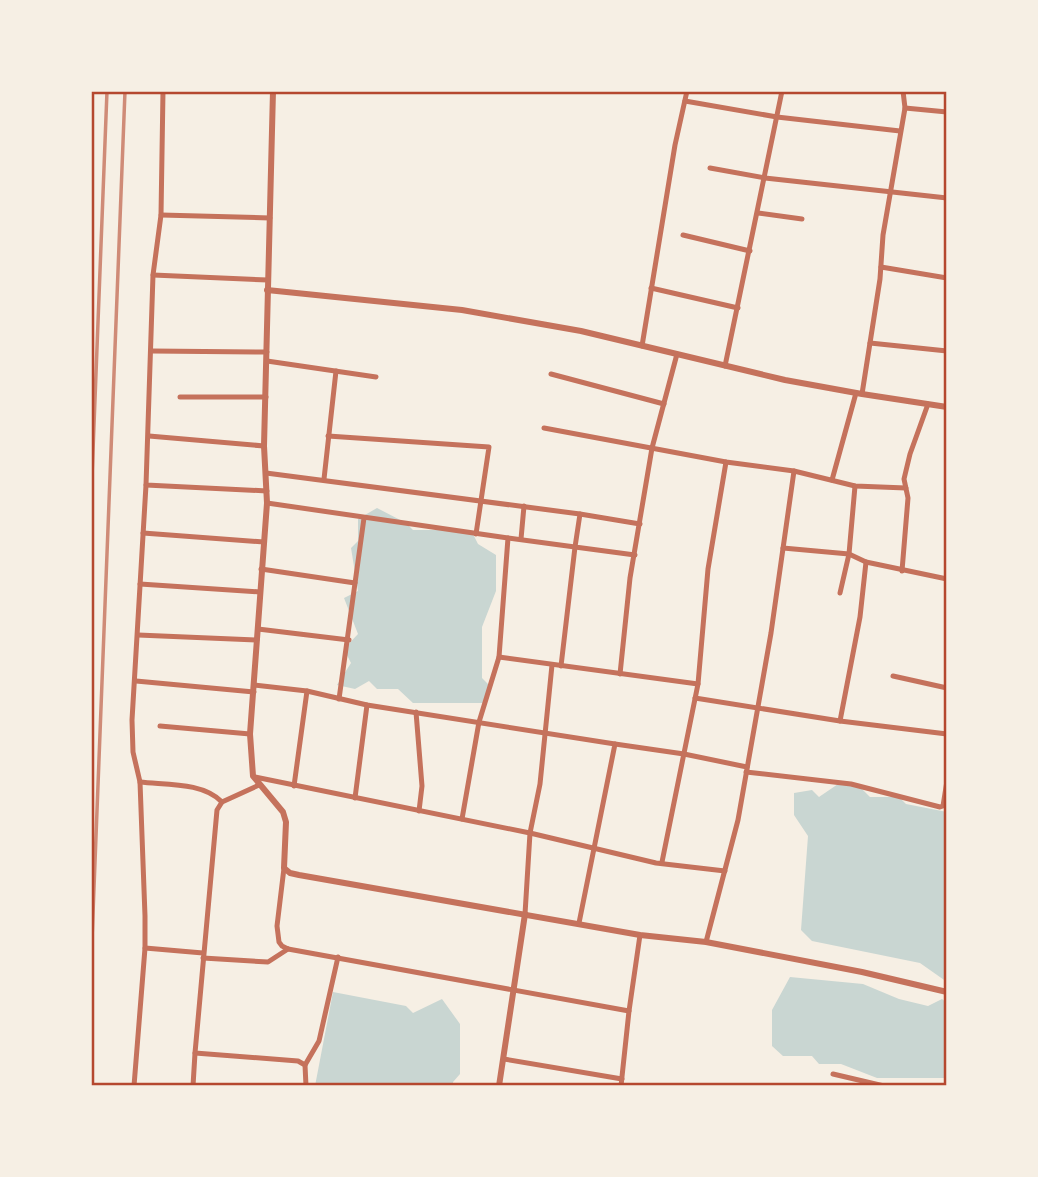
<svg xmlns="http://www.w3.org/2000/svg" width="1038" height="1177" viewBox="0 0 1038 1177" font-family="Montserrat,sans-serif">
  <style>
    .water { fill: #c9d6d2 }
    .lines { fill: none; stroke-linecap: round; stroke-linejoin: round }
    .minor { stroke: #c5725c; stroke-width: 5 }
    .tertiary { stroke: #c5725c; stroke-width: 6 }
    .rail { stroke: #cf8b77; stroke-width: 3.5 }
    .neatline { fill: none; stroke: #b5482f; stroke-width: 2.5 }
  </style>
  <rect width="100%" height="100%" fill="#f6efe4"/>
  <g class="water">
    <polygon points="377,508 406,523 413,530 471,530 478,544 496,555 496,591 482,627 482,678 489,685 485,703 413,703 398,689 377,689 369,681 355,689 337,685 351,663 344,649 358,634 344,598 358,591 351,548 358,541 358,519"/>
    <polygon points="841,782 859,786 870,797 899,797 906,804 947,812 947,982 920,963 812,941 801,930 808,836 794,815 794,793 812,790 819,797"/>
    <polygon points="790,977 863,984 899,999 928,1006 942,999 947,1003 947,1078 877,1078 841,1064 819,1064 812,1056 783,1056 772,1046 772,1010"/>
    <polygon points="333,992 406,1006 413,1013 442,999 460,1024 460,1074 453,1082 453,1086 315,1086"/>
  </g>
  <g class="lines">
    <g class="minor">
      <polyline points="163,91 161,215 153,275 146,485 267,491"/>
      <polyline points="685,101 777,117 900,131"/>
      <polyline points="905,108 947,112"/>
      <polyline points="710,168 765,178 947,198"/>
      <polyline points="758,213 802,219"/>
      <polyline points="161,215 270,218"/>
      <polyline points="683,235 750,251"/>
      <polyline points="881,267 947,278"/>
      <polyline points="153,275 268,280"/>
      <polyline points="651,288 738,308"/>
      <polyline points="870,343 947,351"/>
      <polyline points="642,346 675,145 687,91"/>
      <polyline points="152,351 267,352"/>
      <polyline points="267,361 376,377"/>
      <polyline points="725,366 782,91"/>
      <polyline points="551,374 664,404"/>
      <polyline points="862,394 880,279 883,235 905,108 903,91"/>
      <polyline points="180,397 266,397"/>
      <polyline points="544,428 726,462 794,471 855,486 906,488"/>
      <polyline points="149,436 264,446"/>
      <polyline points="328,436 489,447 476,534"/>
      <polyline points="266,473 580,514 575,547 635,555"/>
      <polyline points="324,479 336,371"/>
      <polyline points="832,480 856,393"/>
      <polyline points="267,503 508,538 499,657 479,722 462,819"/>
      <polyline points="580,514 640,524"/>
      <polyline points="143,533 264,542"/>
      <polyline points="508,538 575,547 561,666"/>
      <polyline points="521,539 524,506"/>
      <polyline points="783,548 849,554 866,562 860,617 840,721"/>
      <polyline points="866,562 947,579"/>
      <polyline points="261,569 355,583"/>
      <polyline points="902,571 908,498 904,479 910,454 928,404"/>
      <polyline points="140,584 260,592"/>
      <polyline points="840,593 849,554 855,486"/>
      <polyline points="258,629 349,640"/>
      <polyline points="138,635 257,640"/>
      <polyline points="499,657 698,684"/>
      <polyline points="620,674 630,578 652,448 677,354"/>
      <polyline points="893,676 947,688"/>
      <polyline points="136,681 254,692"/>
      <polyline points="254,685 307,691 367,705 615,744 579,923"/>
      <polyline points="695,698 840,721 947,734"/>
      <polyline points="339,699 364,518"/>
      <polyline points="416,712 422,786 419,811"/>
      <polyline points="160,726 250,734"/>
      <polyline points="615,744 684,754 747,767"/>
      <polyline points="746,772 851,784 940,807 943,806 947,781"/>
      <polyline points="255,777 530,833 656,863 725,871"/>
      <path d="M140,782C166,785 203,782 222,802"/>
      <polyline points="259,785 222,802 217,810 195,1053 298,1061 305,1065 306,1086"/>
      <polyline points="294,786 307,691"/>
      <polyline points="355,798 367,705"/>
      <polyline points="662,862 698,684 708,569 726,462"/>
      <polyline points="284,868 277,926 279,942 282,946 288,949 629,1011"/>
      <polyline points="525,914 530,833 540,784 552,665"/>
      <polyline points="706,942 738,820 771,633 794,471"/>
      <polyline points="145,948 203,953"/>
      <polyline points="203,958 268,962 288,949"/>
      <polyline points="504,1059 622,1079"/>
      <polyline points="305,1065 319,1041 338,957"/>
      <polyline points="833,1074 884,1086"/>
      <polyline points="134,1086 145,948 145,916 140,782 133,752 132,720 146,485"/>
      <polyline points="193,1086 195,1053"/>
      <polyline points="621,1086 629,1011 640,935"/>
    </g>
    <g class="tertiary">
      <polyline points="273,91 264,446 267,503 250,734 253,776 283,812 286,822 284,868 290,873 299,875 640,935 706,942 862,972 947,992"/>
      <polyline points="267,290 462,310 581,331 785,380 862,394 947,407"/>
      <polyline points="499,1086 525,914"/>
    </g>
    <g class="rail">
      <polyline points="91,502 107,91"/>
      <polyline points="91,965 125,91"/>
    </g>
  </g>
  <rect width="1038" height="1177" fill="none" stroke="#f6efe4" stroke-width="186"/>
  <rect x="93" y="93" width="852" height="991" class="neatline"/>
</svg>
